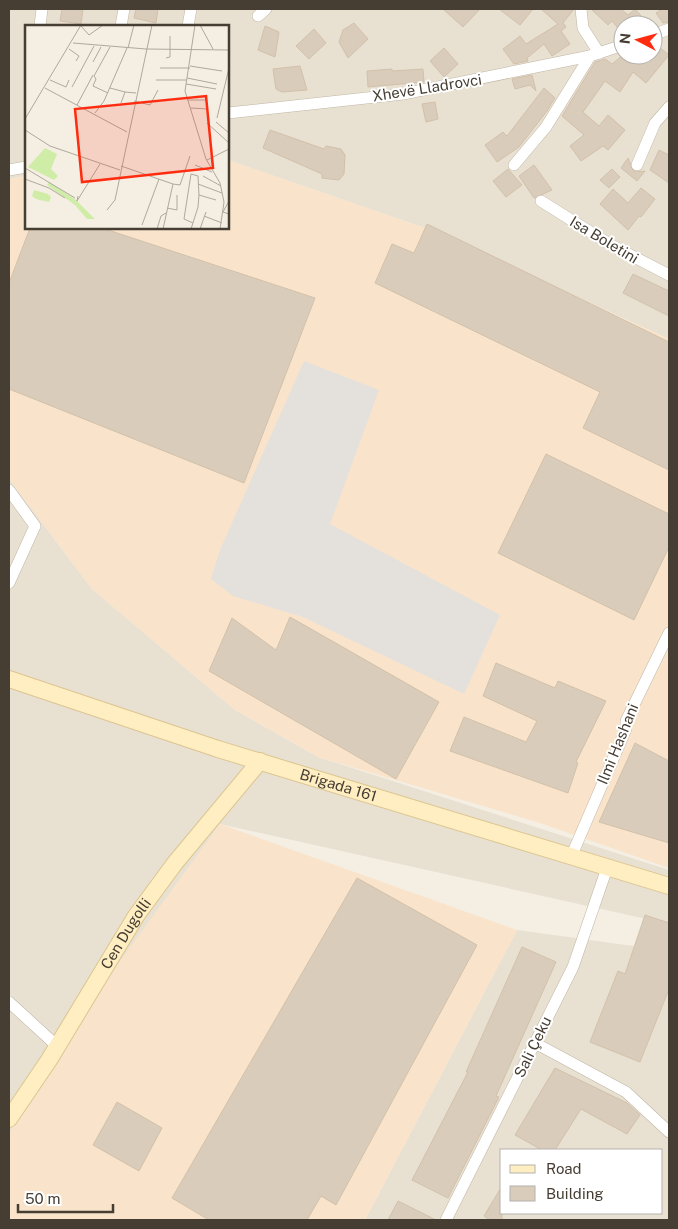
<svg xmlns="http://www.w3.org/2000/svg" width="678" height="1229" viewBox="0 0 678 1229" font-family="'Public Sans',sans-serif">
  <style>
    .residential { fill: #e8e0d1; fill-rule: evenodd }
    .commercial { fill: #f9e4cb }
    .parking { fill: #e4e0dc }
    .building { fill: #daccba; stroke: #d2c1aa }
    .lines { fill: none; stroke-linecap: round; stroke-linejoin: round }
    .street-casing { stroke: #c0b6a5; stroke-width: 12 }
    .secondary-casing { stroke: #dcc58f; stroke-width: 18 }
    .street { stroke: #fff; stroke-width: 11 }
    .secondary { stroke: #ffeec2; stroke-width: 16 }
    .labels { text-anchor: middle; stroke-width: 4; stroke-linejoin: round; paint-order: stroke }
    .street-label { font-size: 15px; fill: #463e33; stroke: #fff }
    .inset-road { fill: none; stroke: #aea89d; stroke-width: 1 }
    .view { fill: #ff2c0f; fill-opacity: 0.15; stroke: #ff2c0f; stroke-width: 2.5 }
    .inset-edge { fill: none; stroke: #463e33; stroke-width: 2.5 }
  </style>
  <rect width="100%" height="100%" fill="#f4eee3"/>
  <g class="residential">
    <path d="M9,9H669V339L428,229L228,160V26H26V176L9,179ZM623,25H653V55H623Z"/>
    <polygon points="9,479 92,589 235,710 318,757 669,870 669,924 220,824 9,1133"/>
    <path d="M517,930L669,951V1220H365ZM502,1150H662V1213H502Z"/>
  </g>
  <g class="commercial">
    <polygon points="228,160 428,229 669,339 669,868 540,823 318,757 235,710 92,589 9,479 9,179 26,176 26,228 228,228"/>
    <polygon points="220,824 517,930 365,1220 9,1220 9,1133 88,1005"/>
  </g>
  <polygon class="parking" points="304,361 379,390 330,524 500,615 464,694 303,617 233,596 211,579 220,550"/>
  <g class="building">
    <polygon points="62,9 83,9 81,24 60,21"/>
    <polygon points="136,9 158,9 156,23 134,18"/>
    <polygon points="443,9 480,9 463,27"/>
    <polygon points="499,9 533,9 520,25"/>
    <polygon points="541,9 574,9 563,23 566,27 561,31 570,44 552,56 544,44 527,58 528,61 514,64 503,49 520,36 526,44 558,24"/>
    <polygon points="591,9 621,9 628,15 635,9 649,25 623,25 623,34 612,21 608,25"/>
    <polygon points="662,9 669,9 669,22 663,23 656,13"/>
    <polygon points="354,23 368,39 348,58 339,42 343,30"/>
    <polygon points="265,26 279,32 275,57 258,50"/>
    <polygon points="314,29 326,43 309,59 296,46"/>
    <polygon points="653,42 669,55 646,83 633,72 620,92 605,81 583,112 599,126 608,115 625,130 608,150 603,146 581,161 570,146 584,135 562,116 595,62 605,59 612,64 623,55 653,55"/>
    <polygon points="444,48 458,64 444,77 430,61"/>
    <polygon points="300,66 307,90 282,92 276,89 273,69"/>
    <polygon points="392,69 392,71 423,69 424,82 368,87 367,71"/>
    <polygon points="532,75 536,91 530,85 515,89 512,79"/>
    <polygon points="544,88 555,98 547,111 519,147 497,162 485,145 503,132 507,136"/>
    <polygon points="435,102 438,119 426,122 422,104"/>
    <polygon points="270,130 324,149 326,146 341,149 345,155 344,174 339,180 322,178 322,174 263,148"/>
    <polygon points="659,150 669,155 669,183 650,170"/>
    <polygon points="628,158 634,172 645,171 637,181 621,168"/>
    <polygon points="534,165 552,190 534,198 519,176"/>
    <polygon points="508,169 522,185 506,197 493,181"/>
    <polygon points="612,169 620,177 609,188 600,180"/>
    <polygon points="641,188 655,199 641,217 639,216 628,230 600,204 613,189 628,203"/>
    <polygon points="427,224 669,342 669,470 583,428 600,392 375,283 392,244 414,253"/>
    <polygon points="30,228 102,228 315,298 244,483 9,389 9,283"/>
    <polygon points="633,274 669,291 669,316 623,293"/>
    <polygon points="546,454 669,514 669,547 634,620 498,553"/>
    <polygon points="290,617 439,702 396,779 209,671 232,618 276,650"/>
    <polygon points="496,663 555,688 558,681 606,701 576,762 578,763 568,793 450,751 464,717 526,742 537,721 483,696"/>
    <polygon points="635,743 669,761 669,843 599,822"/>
    <polygon points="357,878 477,945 336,1205 321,1196 307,1220 209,1220 172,1198"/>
    <polygon points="645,915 669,923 669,989 640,1062 590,1042 618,971 625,974"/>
    <polygon points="522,947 556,962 496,1096 499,1097 448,1198 412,1180 468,1072 466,1072"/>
    <polygon points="555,1068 627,1103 640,1115 627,1134 581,1109 555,1150 542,1150 515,1135"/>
    <polygon points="117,1102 162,1128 139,1171 93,1145"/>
    <polygon points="502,1186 502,1220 490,1220 484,1216"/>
    <polygon points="398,1201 436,1220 388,1220"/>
  </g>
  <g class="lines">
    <g class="street-casing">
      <g id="street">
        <polyline points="581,9 583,28 599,53"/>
        <polyline points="258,16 266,9"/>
        <polyline points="40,26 42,9"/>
        <polyline points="121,26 124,9"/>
        <polyline points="188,26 191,9"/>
        <polyline points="653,35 669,29"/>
        <polyline points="228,113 403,94 590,56 623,45"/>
        <polyline points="514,165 546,127 590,56"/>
        <polyline points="637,165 655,123 669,107"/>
        <polyline points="9,170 26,167"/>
        <polyline points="541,201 611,245 669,275"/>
        <polyline points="9,490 35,526 9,583"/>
        <polyline points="571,857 626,729 626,721 669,633"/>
        <polyline points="9,1002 57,1046"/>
        <polyline points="535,1043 626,1092 669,1132"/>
        <polyline points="446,1220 573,967 607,868"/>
      </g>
    </g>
    <g class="secondary-casing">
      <g id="secondary">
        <path id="s1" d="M9,679L218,749L669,886"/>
        <path id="s2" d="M9,1119L49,1060L136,916L175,863L260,761"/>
      </g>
    </g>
    <use href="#street" class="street"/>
    <use href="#secondary" class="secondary"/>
  </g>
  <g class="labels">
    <g class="street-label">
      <text transform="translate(427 88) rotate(-9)" y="5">Xhevë Lladrovci</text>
      <text transform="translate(604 240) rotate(31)" y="5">Isa Boletini</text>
      <text transform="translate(618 744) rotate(-68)" y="5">Ilmi Hashani</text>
      <text dy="5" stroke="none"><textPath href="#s1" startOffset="346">Brigada 161</textPath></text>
      <text dy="5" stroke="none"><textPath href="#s2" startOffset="219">Cen Dugolli</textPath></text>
      <text transform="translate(533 1047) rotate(-64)" y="5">Sali Çeku</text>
    </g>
  </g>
  <g transform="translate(25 25)">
    <rect width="204" height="204" fill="#f4eee3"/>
    <path d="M24,157L51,175L70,194H62L50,180L22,160Z" fill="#cfeda7"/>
    <path d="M20,123L32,129L26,144L33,151L29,155L3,142Z" fill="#cfeda7"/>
    <path d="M9,165L23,169L26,172L24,177L11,174L7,171Z" fill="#cfeda7"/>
    <path class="inset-road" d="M170,0L160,66L181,134L195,158L199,177L195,204M175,0L188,24M56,1L64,10L78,0M48,18L121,24L204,25M103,23L109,0M44,24L54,31L51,36M141,33L145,32V11M68,37L76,22M165,41L197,46M135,43H165M162,53L192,59M25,55L41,62L44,55M131,55H162M161,59L191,64M47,62L69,21M20,63L102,107M85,63L100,67M83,68L68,61L71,54L69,51L85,22M163,75H182M109,76L125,80L133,65M96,78L100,67L111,68M52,80L68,50M166,83L183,84M70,88L79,76L102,23M192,93L204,43M0,94L56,0M191,97L204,108M182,98L204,118M0,105L25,121L95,145M182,135L204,124M170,140L187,147M96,141L148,159M0,143L50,173M178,151L196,161M0,154L24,163L40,173M173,159L197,168M174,170L191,175M53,171L52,176L75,139M204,176L198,187L204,189M142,183L152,185V170M82,185L90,175L127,0M179,191L197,198M117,200L134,154M132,204L136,191L141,188M138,204L148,159L155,160L165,131M166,204L173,182L174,170L173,151L166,149L159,194L168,198M175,204L181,187"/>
    <path class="view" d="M181,71L188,143L57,157L50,84Z"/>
    <rect width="204" height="204" class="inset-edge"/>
  </g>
  <rect width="678" height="1229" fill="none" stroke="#463e33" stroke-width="20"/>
  <rect x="500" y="1149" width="162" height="65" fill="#ffffff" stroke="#b5b2ad"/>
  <rect x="510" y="1165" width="25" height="8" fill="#ffeec2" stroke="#b5b2ad"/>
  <text x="546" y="1174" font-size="15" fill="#463e33">Road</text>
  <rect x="510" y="1186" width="25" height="15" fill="#daccba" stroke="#b5b2ad"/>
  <text x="546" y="1199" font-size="15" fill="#463e33">Building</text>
  <g transform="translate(638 40) rotate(276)"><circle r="24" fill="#ffffff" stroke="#b5b2ad"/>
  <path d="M0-4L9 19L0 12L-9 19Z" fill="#ff2c0f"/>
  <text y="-8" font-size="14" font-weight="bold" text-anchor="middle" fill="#463e33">N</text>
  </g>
  <path d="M18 1204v8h95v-8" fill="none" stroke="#463e33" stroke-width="2.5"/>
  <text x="25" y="1204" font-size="15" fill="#463e33" stroke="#ffffff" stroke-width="4" paint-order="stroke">50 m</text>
</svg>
